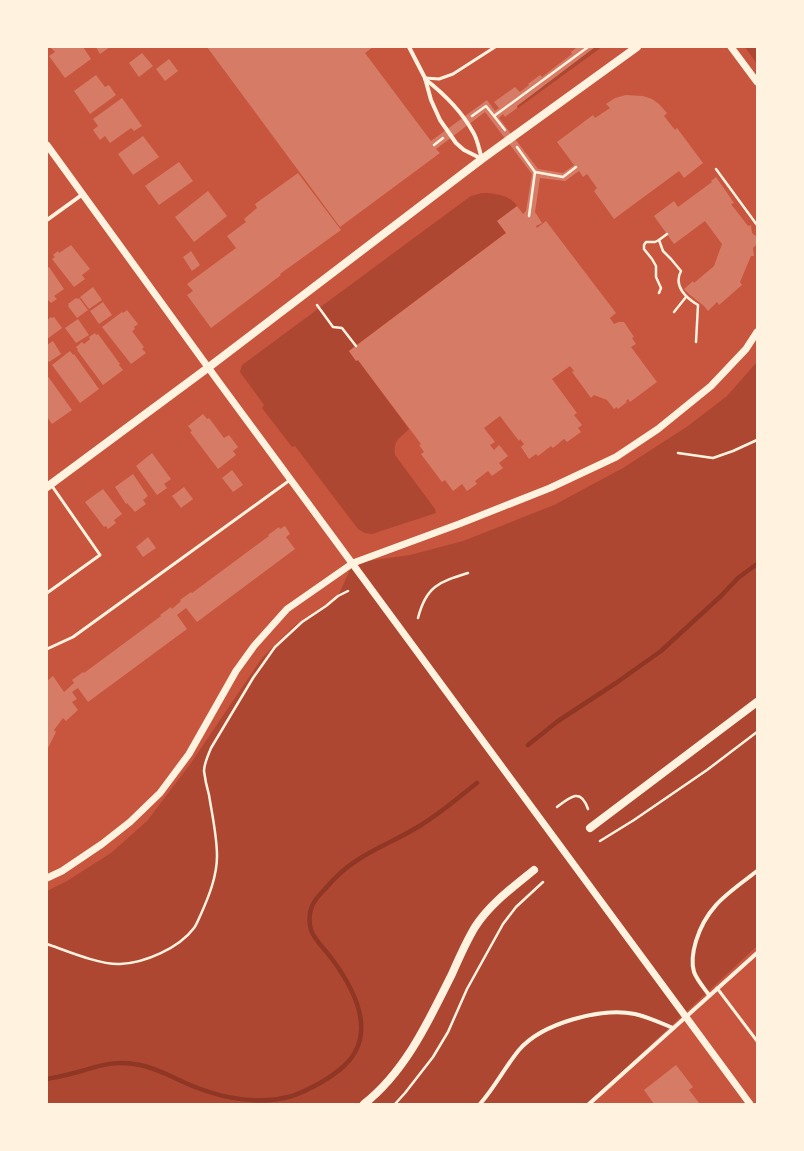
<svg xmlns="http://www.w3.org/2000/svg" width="804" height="1151" viewBox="0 0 804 1151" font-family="Quicksand,sans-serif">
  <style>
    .green { fill: #ae4732 }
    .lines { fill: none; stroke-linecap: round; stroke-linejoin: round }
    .stream { stroke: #8f3625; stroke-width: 4.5 }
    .building { fill: #d67c66 }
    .path { stroke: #fff3e0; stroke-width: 2.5 }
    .service { stroke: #fff3e0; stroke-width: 3 }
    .minor { stroke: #fff3e0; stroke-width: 4 }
    .tertiary { stroke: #fff3e0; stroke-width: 7 }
    .secondary { stroke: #fff3e0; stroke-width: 8 }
  </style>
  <rect width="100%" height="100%" fill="#c8553d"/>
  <g class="green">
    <polygon points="595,47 602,47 518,108 517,106"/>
    <polygon points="745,47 757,47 757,64"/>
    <path d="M482,193C494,193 510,195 517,206L506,233L349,351L356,361L358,360L409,429C400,438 393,440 395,455L435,509L436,513L372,534L365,533L358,529L295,446L292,447L262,408L264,405L240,372L242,365L464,201L471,196Z"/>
    <polygon points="757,362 757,946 587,1104 47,1104 47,891 67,881 111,853 147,821 191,763 262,658 294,626 338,596 353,563 410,555 463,541 554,505 623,468 688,426 727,396"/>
  </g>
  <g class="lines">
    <g class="stream">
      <polyline points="528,745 558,721 616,683 661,651 721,596 738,578 757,564"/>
      <path d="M47,1079C57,1077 68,1075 78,1072C101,1065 116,1060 140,1065C160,1069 177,1080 195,1087C225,1099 261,1105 292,1096C309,1090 331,1078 344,1066C378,1034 355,990 332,959C325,949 315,941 311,930C309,922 309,913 312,906C315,899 320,894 325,889C335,877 346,867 359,859C379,846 401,838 421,825C441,813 459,797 477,783"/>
    </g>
  </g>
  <g class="building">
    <polygon points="52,47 58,47 59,48 60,47 83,47 91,59 65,78 49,56 55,52 51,48"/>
    <polygon points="96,47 110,47 100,54"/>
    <polygon points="207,47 373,47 365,53 431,141 487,100 495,111 499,108 494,102 515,87 520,92 529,85 528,84 540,75 542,77 572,54 571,52 577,47 595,47 517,106 517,108 505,117 503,114 499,118 538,169 563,173 574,165 557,142 593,115 595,118 610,108 606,104 615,98 626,95 643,96 652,99 659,104 667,113 664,116 675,130 677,128 703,163 684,178 679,171 614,219 594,191 597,188 587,174 583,177 579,171 565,181 540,178 535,212 542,223 536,226 537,228 546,221 616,313 610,318 614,324 619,322 624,322 634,337 632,338 636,344 631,347 657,382 630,402 628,399 626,401 627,402 618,409 617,407 614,409 607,400 594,395 591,398 572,372 574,371 570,366 552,379 577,413 574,415 582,425 578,428 581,432 567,442 564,439 553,448 551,446 538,456 536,454 529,459 521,447 524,444 520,439 519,441 500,416 484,428 495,442 490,445 494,450 499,445 508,456 499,463 503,468 492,476 488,471 475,481 477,484 467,491 462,484 453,491 445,480 442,482 421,454 424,452 419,445 421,444 358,360 356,361 349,351 506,233 497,221 517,206 523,214 526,211 532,174 485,112 436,149 440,153 340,227"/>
    <polygon points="142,53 153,66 139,77 129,63"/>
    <polygon points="169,59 178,71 165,81 156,69"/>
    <polygon points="96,75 105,87 109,85 116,95 90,114 74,91"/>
    <polygon points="122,98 142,126 134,131 131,128 110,143 105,136 100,140 93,130 98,126 93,119"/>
    <polygon points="143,136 159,157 133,175 118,154"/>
    <polygon points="179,162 193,181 159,205 145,186"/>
    <polygon points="298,173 341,230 280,274 281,275 211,328 187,295 193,291 187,284 236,248 227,236 246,222 244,219 257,208 255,204"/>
    <polygon points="716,177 734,203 731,204 748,226 751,225 752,233 757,237 757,244 753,248 754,256 751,256 740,282 742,285 719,305 717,302 708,311 704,306 690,295 684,289 693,281 694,283 714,266 722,244 705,221 674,244 654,216 674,201 678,207 712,182 711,181"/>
    <polygon points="208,191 227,216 194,242 175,217"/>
    <polygon points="71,245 90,269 82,275 85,279 74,287 52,259 55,257 53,255 58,251 59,253"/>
    <polygon points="191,251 200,265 192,271 183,257"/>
    <polygon points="49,267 64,289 54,296 57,299 51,303 48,300 47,301 47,268"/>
    <polygon points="93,287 102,300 89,309 80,297"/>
    <polygon points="76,298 78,299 79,298 88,310 77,318 68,306 69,305 68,304"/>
    <polygon points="103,302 112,315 99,324 90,311"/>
    <polygon points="127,310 138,324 134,327 135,329 132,331 144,347 142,349 146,353 131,364 102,327 122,312 123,313"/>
    <polygon points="51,317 52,318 54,317 62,328 47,339 47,320"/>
    <polygon points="78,319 89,335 76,343 65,328"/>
    <polygon points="95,333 96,335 98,334 120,364 119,365 123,370 103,385 77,350 78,350 76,347 82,342 84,344 90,339 89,337"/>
    <polygon points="53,341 61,354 49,362 47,359 47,345"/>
    <polygon points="70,351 73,355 74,354 99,389 80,403 52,365"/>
    <polygon points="47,375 72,410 52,424 47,417"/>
    <polygon points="203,414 207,419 209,418 224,438 229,435 238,447 233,451 236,455 218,469 190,432 192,431 188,426"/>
    <polygon points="152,453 171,479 164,484 167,488 157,495 136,466"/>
    <polygon points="232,470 243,485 233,492 222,478"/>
    <polygon points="133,474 148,496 143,500 146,504 135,512 127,503 126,504 115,487"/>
    <polygon points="184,487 193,499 181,508 172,496"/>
    <polygon points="103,489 122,514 114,520 116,523 108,529 106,526 104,527 85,502"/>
    <polygon points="285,526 290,534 286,537 295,549 197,622 186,608 177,615 187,629 88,702 78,688 72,692 77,699 72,702 78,710 66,721 63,718 54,730 56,732 47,750 47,681 53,676 64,692 74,683 72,680 83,672 84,673 161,616 160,615 171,607 172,609 181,601 180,600 191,592 192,593 269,536 268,535 279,527 280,529"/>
    <polygon points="148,537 156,548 143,557 136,547"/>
    <polygon points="676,1065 693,1087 689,1090 700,1104 654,1104 644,1090"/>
  </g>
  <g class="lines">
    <g class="path">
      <polyline points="472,116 486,106 494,116 588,47"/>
      <polyline points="494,116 505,130"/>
      <polyline points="434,145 443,138"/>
      <polyline points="517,147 535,172 529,216"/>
      <polyline points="716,169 757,225"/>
      <polyline points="535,172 563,177 576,167"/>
      <path d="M659,240L663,251L671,259L681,271C673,286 686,298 698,305L696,342"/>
      <polyline points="659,293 661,288 656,277 656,266 652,259 644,249 644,245 646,242 655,242 659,240 667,234"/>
      <polyline points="317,305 333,327 342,328 356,346"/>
      <polyline points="674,312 686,297"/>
      <polyline points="678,453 713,458 733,451 757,440"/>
      <path d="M418,618C426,586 439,582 468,573"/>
      <path d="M557,807C571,796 581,788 588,809"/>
      <polyline points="600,841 634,820 707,770 757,732"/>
      <path d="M47,944C67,951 100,965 120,964C145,963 179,948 194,928C197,924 199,918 201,914C209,896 217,876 217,856C217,836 212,814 209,795C207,788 205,779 204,771C204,764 208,755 211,748L253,678L275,647L302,622L326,606L338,596L348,591"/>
      <polyline points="395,1104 405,1093 433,1057 448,1032 467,989 503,924 516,907 543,882"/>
    </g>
    <g class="service">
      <polyline points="425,78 439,79 453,74 495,47"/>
      <polyline points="47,593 100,555 52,486"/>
      <polyline points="47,649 73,637 290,480"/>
      <polyline points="717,988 757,1041"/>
    </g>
    <g class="minor">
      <polyline points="409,47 425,78 431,100 440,120 456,143 464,150 482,159"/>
      <path d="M425,79C443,93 462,112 473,132C478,140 479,150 482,159"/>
      <polyline points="47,220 83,194"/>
      <path d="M709,995C704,988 697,980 694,972C691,962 693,951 696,941C707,905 729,893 757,871"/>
      <path d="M480,1104C495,1087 505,1067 519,1050C542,1023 602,1007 635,1014C648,1017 661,1023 673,1028"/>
      <polyline points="589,1104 757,953"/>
    </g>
    <g class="tertiary">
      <polyline points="731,47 757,82"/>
      <polyline points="47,145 218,381 750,1104"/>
      <polyline points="47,878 62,871 102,844 130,822 160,793 189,754 236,671 254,646 287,609 353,563 459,524 550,488 616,457 658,429 711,386 746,349 757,332"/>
    </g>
    <g class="secondary">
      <polyline points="47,487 209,367 482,159 637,47"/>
      <polyline points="590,828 757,702"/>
      <path d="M364,1104C406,1071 429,1020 452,974C459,958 466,942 475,927C490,904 513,887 534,870"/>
    </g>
  </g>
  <rect width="804" height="1151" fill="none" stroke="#fff3e0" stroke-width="96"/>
</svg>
